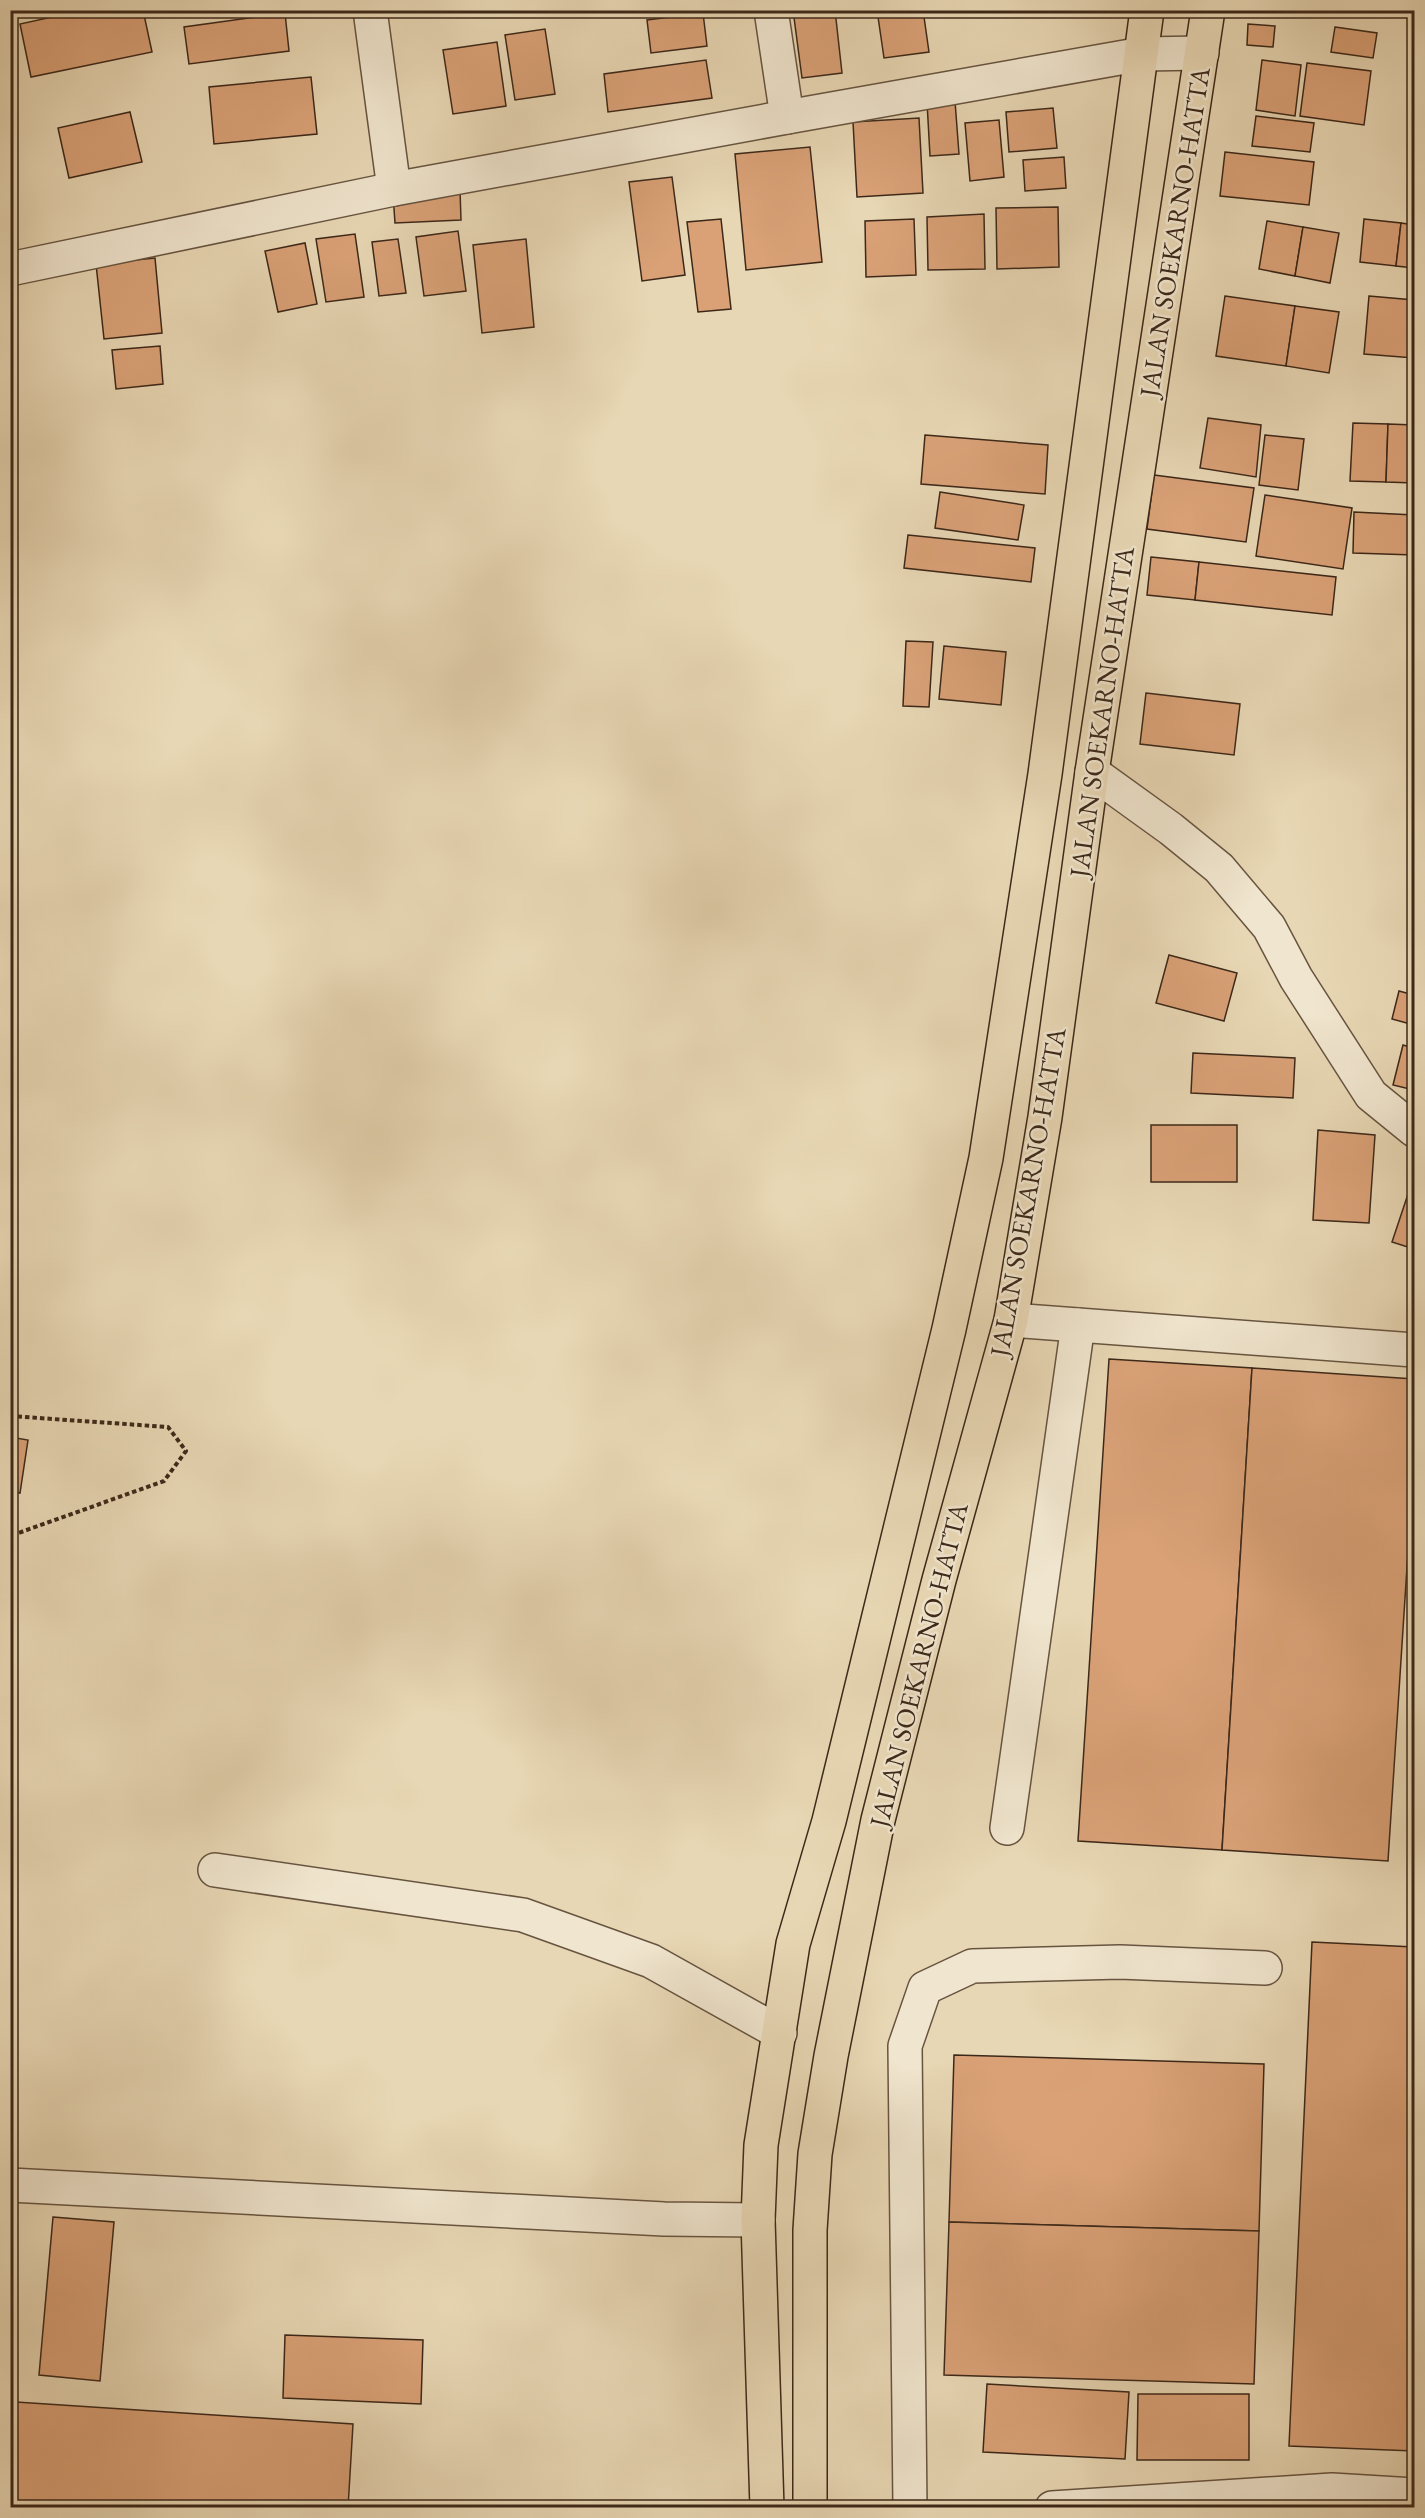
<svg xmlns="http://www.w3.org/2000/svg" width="1425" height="2518" viewBox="0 0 1425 2518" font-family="'EB Garamond',serif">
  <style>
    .building { fill: #daa177; stroke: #3c2819; stroke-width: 1.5 }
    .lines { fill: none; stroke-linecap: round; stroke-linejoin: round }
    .minor-casing { stroke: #675440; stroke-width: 36 }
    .major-casing { stroke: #3c2819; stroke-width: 36 }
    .path { stroke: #3c2819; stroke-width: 4; stroke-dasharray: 4.5 3; stroke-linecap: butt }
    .minor { stroke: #f0e5ce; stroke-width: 33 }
    .major { stroke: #e8d7b4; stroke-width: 33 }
    .labels { text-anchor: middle; stroke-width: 5; stroke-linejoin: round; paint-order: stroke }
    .street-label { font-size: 27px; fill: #3c2819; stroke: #f0e5ce }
  </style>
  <rect width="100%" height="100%" fill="#e8d7b4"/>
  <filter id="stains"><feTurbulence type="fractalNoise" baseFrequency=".00333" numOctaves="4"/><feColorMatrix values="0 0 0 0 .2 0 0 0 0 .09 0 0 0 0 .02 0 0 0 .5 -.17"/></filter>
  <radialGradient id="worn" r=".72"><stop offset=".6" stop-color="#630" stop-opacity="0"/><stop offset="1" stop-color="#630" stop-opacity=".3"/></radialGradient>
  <g class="building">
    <polygon points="84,10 143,10 152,52 31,77 20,24"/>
    <polygon points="186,10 225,10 225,14 186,17"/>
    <polygon points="793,10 835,10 842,73 802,78"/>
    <polygon points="877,10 923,10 929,52 884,58"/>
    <polygon points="934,10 984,10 935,15"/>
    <polygon points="285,13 289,51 189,64 184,27"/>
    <polygon points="703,13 707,46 651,53 647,20"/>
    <polygon points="1248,24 1275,26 1273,47 1247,45"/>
    <polygon points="1335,27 1377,33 1373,58 1331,52"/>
    <polygon points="545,29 555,94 515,100 505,35"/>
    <polygon points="497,42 506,106 453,114 443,50"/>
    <polygon points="706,60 712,98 608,112 604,74"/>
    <polygon points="1262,60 1301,65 1295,116 1256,110"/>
    <polygon points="1307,63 1371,71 1364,125 1300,116"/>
    <polygon points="311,77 317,134 214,144 209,87"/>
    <polygon points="955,101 959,154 930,156 927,102"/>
    <polygon points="1053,108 1057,148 1009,152 1006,112"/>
    <polygon points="130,112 142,162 69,178 58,128"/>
    <polygon points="1256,116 1314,123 1310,152 1252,146"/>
    <polygon points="919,118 923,193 857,197 853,122"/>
    <polygon points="999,120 1004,177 970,181 965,123"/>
    <polygon points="810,147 822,262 746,270 735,154"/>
    <polygon points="1225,152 1314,162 1309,205 1220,196"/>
    <polygon points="1064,157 1066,188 1025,191 1023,160"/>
    <polygon points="672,177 685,275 642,281 629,182"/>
    <polygon points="460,190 461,220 395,223 393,194"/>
    <polygon points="1058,207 1059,267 997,269 996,208"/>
    <polygon points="984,214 985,269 928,270 927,217"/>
    <polygon points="721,219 731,309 698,312 687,222"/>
    <polygon points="914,219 916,275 866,277 865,221"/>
    <polygon points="1364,219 1401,223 1396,266 1360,262"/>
    <polygon points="1267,221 1303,227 1295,276 1259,269"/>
    <polygon points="1401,223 1414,225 1414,268 1396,266"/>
    <polygon points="1303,227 1339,233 1330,283 1295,276"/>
    <polygon points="458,231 466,291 424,296 416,237"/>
    <polygon points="355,234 364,297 326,302 316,239"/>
    <polygon points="398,239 406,293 379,296 372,242"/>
    <polygon points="526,239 534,327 482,333 473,245"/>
    <polygon points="305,243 317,304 278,312 265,251"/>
    <polygon points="155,258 162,333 104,339 96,264"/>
    <polygon points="1225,296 1295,306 1286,366 1216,356"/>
    <polygon points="1369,296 1414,300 1414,358 1364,354"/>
    <polygon points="1295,306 1339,312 1329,373 1286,366"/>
    <polygon points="160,346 163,384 116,389 112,350"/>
    <polygon points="1208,418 1261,425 1256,477 1200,468"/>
    <polygon points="1353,423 1388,424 1386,482 1350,481"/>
    <polygon points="1388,424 1414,425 1414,483 1386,482"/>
    <polygon points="925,435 1048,445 1045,494 921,484"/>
    <polygon points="1265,435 1304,439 1298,490 1259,485"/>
    <polygon points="1154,475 1254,488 1246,542 1147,529"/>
    <polygon points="940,492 1024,505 1018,540 935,528"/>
    <polygon points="1265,495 1352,508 1343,569 1256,556"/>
    <polygon points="1354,512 1414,515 1414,555 1353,553"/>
    <polygon points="908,535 1035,548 1031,582 904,568"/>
    <polygon points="1151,557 1199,562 1195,600 1147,595"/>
    <polygon points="1199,562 1336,577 1332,615 1195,600"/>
    <polygon points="906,641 933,642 929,707 903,706"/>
    <polygon points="944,646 1006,652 1001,705 939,699"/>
    <polygon points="1146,693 1240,704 1234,755 1140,744"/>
    <polygon points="1169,955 1237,973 1224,1021 1156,1003"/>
    <polygon points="1399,991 1414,995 1414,1025 1392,1019"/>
    <polygon points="1403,1045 1414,1048 1414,1090 1393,1085"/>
    <polygon points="1193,1053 1295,1058 1293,1098 1191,1093"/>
    <rect x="1151" y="1125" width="86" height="57"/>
    <polygon points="1318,1130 1375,1135 1369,1223 1313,1220"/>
    <polygon points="1414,1176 1414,1249 1392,1242"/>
    <polygon points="1109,1359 1252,1368 1222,1850 1078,1841"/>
    <polygon points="1252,1368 1414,1379 1414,1459 1388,1861 1222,1850"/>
    <polygon points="10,1437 28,1440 20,1493 10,1491"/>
    <polygon points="1312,1942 1414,1947 1414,2451 1289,2446"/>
    <polygon points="954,2055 1264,2064 1259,2231 949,2222"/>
    <polygon points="53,2217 114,2222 100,2381 39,2375"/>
    <polygon points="949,2222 1259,2231 1254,2384 944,2375"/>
    <polygon points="10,2223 16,2223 10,2266"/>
    <polygon points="285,2335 423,2340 421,2404 283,2398"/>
    <polygon points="987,2384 1129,2392 1125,2459 983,2452"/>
    <polygon points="1138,2394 1249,2394 1249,2460 1137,2460"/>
    <polygon points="16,2402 353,2424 348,2508 10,2508"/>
  </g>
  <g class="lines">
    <g class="minor-casing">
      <g id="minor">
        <polyline points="370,10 394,189"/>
        <polyline points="771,10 787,117"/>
        <polyline points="10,269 394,189 787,117 1142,54 1202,53"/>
        <polyline points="1092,772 1171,829 1219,868 1269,927 1296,978 1371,1095 1414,1130"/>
        <polyline points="1011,1320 1414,1350"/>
        <polyline points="1007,1828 1078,1325"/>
        <polyline points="215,1870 523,1915 651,1961 780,2033"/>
        <polyline points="10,2185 664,2219 758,2220"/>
        <polyline points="910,2508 905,2046 925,1988 972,1966 1120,1962 1265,1968"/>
        <polyline points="1052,2508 1332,2490 1414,2495"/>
      </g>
    </g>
    <g class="major-casing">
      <g id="major">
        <polyline points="767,2508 758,2220 761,2145 793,1944 829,1821 949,1329 986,1158 1045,774 1147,10"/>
        <polyline points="810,2508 810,2230 815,2154 831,2056 878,1820 939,1580 1011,1320 1045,1117 1092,772 1208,10"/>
      </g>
    </g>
    <polyline class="path" points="10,1416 168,1427 186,1451 164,1481 10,1536"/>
    <use href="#minor" class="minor"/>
    <use href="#major" class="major"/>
  </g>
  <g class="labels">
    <g class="street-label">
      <text transform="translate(1175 232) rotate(-81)" y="9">JALAN SOEKARNO-HATTA</text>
      <text transform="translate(1102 712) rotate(-82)" y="9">JALAN SOEKARNO-HATTA</text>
      <text transform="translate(1028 1192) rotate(-80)" y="9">JALAN SOEKARNO-HATTA</text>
      <text transform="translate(919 1665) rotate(-76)" y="9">JALAN SOEKARNO-HATTA</text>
    </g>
  </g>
  <rect width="1425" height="2518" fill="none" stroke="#e8d7b4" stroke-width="36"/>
  <rect x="12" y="12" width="1401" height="2494" fill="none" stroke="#3c2819" stroke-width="3"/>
  <rect x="18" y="18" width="1389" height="2482" fill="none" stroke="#3c2819" stroke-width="1.5"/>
  <rect width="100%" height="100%" filter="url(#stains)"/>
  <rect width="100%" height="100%" fill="url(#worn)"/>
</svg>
